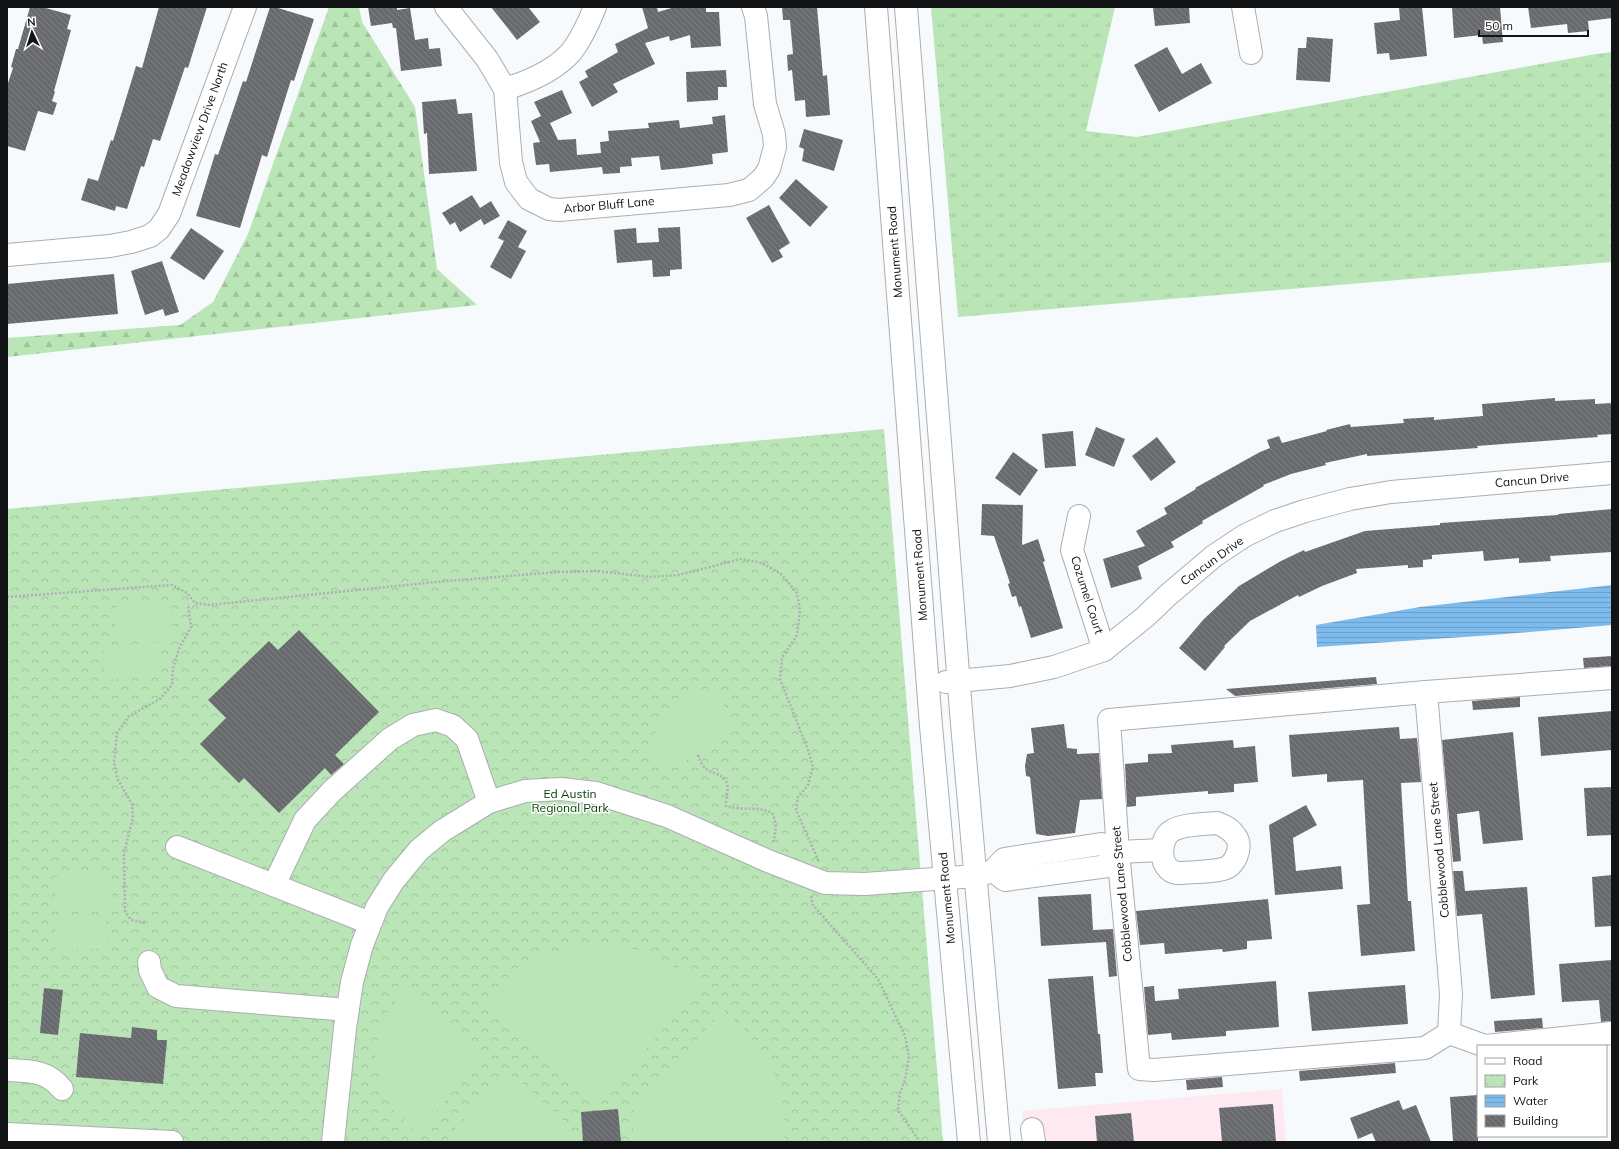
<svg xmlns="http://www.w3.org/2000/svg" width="1619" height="1149" viewBox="0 0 1619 1149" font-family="Mulish,sans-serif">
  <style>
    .commercial { fill: #fee9f0 }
    .grass { fill: url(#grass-tufts) }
    .forest { fill: url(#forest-firs) }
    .park { fill: url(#park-crowns) }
    .pitch { fill: #bae5b6 }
    .water { fill: url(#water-rules) }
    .building { fill: url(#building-back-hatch) }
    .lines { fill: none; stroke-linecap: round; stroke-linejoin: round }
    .minor-casing { stroke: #abaeb1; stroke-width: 24 }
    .path { stroke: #adafb2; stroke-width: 2.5; stroke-dasharray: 2 2; stroke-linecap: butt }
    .minor { stroke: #fff; stroke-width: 22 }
    .labels { text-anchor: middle; stroke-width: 3; stroke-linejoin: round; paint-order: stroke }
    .street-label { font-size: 12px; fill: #121314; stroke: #fff }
    .park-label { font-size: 12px; fill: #043b02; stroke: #fff }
  </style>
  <defs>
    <pattern id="grass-tufts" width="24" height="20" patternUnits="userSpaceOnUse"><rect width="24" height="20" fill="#bae5b6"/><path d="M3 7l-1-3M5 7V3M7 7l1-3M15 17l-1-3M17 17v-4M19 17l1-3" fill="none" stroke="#9fc49c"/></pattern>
    <pattern id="forest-firs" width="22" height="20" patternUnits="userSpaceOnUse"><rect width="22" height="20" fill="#bae5b6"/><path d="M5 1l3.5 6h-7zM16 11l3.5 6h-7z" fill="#9fc49c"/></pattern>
    <pattern id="park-crowns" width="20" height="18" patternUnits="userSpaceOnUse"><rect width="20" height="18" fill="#bae5b6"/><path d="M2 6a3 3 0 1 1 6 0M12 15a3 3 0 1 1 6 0" fill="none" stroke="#9fc49c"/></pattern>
    <pattern id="water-rules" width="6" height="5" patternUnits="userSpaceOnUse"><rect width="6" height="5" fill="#7ebbed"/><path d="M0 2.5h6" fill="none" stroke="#6ca0ca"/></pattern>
    <pattern id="building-back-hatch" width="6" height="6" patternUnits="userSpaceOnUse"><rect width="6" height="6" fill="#686a6e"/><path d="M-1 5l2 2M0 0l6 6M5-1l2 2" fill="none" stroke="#808184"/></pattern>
  </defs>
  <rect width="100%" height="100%" fill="#f7fafd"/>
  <polygon class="commercial" points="1282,1089 1286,1142 1025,1142 1022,1111"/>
  <polygon class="grass" points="931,7 1115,7 1086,131 1137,137 1596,54 1612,52 1612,262 958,317"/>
  <polygon class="forest" points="329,7 359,7 362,22 415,107 437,269 477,305 7,357 7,338 180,325 213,302 248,234"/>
  <polygon class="park" points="884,429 943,1142 7,1142 7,509"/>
  <g class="pitch">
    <polygon points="171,602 173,636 117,640 114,607"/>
    <polygon points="159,642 161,676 105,680 103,647"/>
    <polygon points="712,688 718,690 721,694 729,729 727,736 693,758 661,768 648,750 661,721 685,695"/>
    <polygon points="111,872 113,906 57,910 54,877"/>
    <polygon points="106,915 108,948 56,951 54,918"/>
    <path d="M608,942C632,948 656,956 678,969C686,974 693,981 700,987L607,1093L587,1097L481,1003L520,966L548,954L580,944Z"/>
    <polygon points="406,987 480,1048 481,1059 418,1133 393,1109 384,1092 376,1058 378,1041 383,1019"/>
    <polygon points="723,1010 744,1029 770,1062 781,1092 785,1123 784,1142 643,1142 634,1134 630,1115"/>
    <polygon points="513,1076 568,1124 569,1142 445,1142 500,1077"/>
  </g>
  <polygon class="water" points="1612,585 1612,625 1493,635 1317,647 1316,625 1420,607"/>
  <g class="building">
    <polygon points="30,7 42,7 71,15 67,29 71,30 54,91 55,92 52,101 57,103 53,115 38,111 25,151 7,146 7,86 13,68 11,67 16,49 18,49"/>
    <polygon points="159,7 207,7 188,68 185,67 160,141 153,139 144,167 141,166 127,209 116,206 115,211 81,200 88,178 98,181 111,140 113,141 136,66 142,68"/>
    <polygon points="270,7 275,7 314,19 294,81 291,80 267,157 262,155 240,228 196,216 215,154 218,155 243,81 246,82"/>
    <polygon points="368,7 397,7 397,10 410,8 415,40 428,38 429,49 440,48 442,66 401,71 396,28 393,28 392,23 371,26"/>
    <polygon points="491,7 528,7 540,22 517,40"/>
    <polygon points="642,7 657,7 658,12 675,7 706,7 706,12 719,12 721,46 691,48 690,35 670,41 669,36 645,43 655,64 613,84 618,92 592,107 579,82 588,77 585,71 618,52 615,44 648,28"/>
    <polygon points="782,7 817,7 823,76 827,75 830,115 806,117 805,100 795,101 792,70 788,71 787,55 793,54 790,20 783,20"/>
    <polygon points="1153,7 1189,7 1190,23 1155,26"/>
    <polygon points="1399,7 1422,7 1427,56 1390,60 1389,53 1377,54 1374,23 1400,20"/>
    <polygon points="1452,7 1500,7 1503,42 1483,44 1482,35 1454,38"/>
    <polygon points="1528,7 1612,7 1612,18 1588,21 1589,31 1568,33 1567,24 1531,28"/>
    <polygon points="1307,37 1333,39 1330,82 1296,80 1298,48 1306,48"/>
    <polygon points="1167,47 1182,74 1201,63 1212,83 1159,112 1134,65"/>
    <polygon points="726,70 727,87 718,87 718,100 687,102 686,72"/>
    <polygon points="562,90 572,113 550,123 558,140 576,139 577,155 601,153 600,142 609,141 608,131 649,128 648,123 679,120 680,128 713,124 712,117 725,115 728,152 712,154 713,164 683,168 661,170 659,156 631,158 632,166 620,167 620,173 603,174 602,167 550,172 549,164 536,165 533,143 540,142 531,121 541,116 534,102"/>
    <polygon points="456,99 458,114 472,113 477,171 429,174 427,133 424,134 422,102"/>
    <polygon points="804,129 843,140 834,171 802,161 804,149 799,147"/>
    <polygon points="796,179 828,207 810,227 779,198"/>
    <polygon points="472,195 480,208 491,201 500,216 484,225 481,219 460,232 455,222 450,225 442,213"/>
    <polygon points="769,205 790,243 779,250 783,257 772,263 746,218"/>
    <polygon points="508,220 527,231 518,247 526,251 511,279 490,267 504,241 498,238"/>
    <polygon points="680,227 682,269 670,270 670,276 653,277 652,260 617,263 614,230 636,228 637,243 659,242 658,228"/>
    <polygon points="191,228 224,251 204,280 170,258"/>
    <polygon points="162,261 179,312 165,316 163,309 145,315 131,271"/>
    <polygon points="114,274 118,314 7,324 7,284"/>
    <polygon points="1555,398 1555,401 1595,399 1595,404 1612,403 1612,434 1597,435 1598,437 1477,446 1478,448 1437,451 1367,456 1367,454 1325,463 1326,465 1291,474 1263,485 1264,486 1202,521 1203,523 1171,542 1174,547 1138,566 1142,579 1111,588 1103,559 1145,546 1136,531 1167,514 1164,508 1196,489 1195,488 1260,452 1270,448 1267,440 1279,436 1282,443 1327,431 1326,430 1350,424 1351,427 1404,423 1403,419 1434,417 1434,420 1483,416 1482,404"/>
    <polygon points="1096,427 1125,439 1114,467 1085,455"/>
    <polygon points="1073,431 1076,466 1045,468 1042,434"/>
    <polygon points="1157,437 1176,462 1151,481 1132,456"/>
    <polygon points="1013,452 1038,470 1020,496 995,478"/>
    <polygon points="982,504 1023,505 1022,545 1038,539 1045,561 1043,562 1063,628 1031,638 1021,606 1019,607 1016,596 1012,597 1008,584 1010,583 994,536 981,535"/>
    <polygon points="1612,509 1612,552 1550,556 1551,561 1519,563 1519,558 1484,561 1483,551 1432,555 1432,559 1423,560 1423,567 1408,568 1408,565 1356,569 1357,573 1322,586 1299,597 1298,595 1250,621 1224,646 1225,647 1205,671 1179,648 1204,619 1239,586 1281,561 1304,550 1305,552 1365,531 1440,525 1440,523 1558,515 1558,514"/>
    <polygon points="299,630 379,712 335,755 344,764 331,775 325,768 279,813 244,778 239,783 200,744 226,718 208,700 269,641 278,650"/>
    <polygon points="1612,656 1612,666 1584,668 1583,658"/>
    <polygon points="1376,677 1377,684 1235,696 1226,689"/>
    <polygon points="1520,697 1520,707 1473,710 1472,701"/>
    <polygon points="1612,711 1612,750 1541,756 1538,717"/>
    <polygon points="1064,724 1067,748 1077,749 1077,754 1099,753 1102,799 1080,800 1075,833 1048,836 1036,834 1030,777 1026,776 1025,766 1027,754 1034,753 1031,728"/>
    <polygon points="1399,727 1400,739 1417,738 1421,782 1401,783 1408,901 1411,901 1415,951 1361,956 1357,905 1370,904 1363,780 1327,782 1327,774 1292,777 1289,735"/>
    <polygon points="1513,732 1523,840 1483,844 1479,811 1457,814 1461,861 1453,862 1442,740"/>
    <polygon points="1233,740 1234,748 1255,746 1258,782 1234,784 1234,792 1208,794 1208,791 1136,797 1136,806 1127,807 1125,764 1148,762 1148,754 1172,753 1171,745"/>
    <polygon points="1612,787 1612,835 1587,836 1584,788"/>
    <polygon points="1306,805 1317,825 1293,838 1296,871 1341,866 1343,889 1275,895 1269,825"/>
    <polygon points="1453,871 1463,871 1465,891 1527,887 1535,995 1491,999 1482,914 1457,916"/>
    <polygon points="1612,875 1612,926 1595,927 1592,877"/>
    <polygon points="1091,894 1093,930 1113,929 1117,976 1109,977 1106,942 1041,946 1038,897"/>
    <polygon points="1268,899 1272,939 1247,941 1247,949 1223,952 1222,949 1165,954 1164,943 1140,945 1136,911"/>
    <polygon points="1612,960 1612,1021 1601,1022 1599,1000 1562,1002 1559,964"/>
    <polygon points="1093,976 1098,1034 1100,1034 1103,1073 1095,1073 1096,1086 1058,1089 1048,979"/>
    <polygon points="1276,981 1279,1027 1226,1031 1226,1036 1172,1040 1171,1033 1148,1035 1144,987 1154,986 1155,1001 1179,999 1178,989"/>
    <polygon points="1405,985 1408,1024 1312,1031 1308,992"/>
    <polygon points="44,988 63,990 58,1035 40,1033"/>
    <polygon points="1542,1018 1543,1028 1495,1032 1494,1021"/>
    <polygon points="132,1027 157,1030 157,1040 167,1040 163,1084 76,1077 80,1033 131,1038"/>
    <polygon points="1395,1063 1396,1073 1300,1081 1299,1071"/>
    <polygon points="1222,1077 1223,1087 1187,1090 1186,1080"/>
    <polygon points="1478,1095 1478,1142 1453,1142 1450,1097"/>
    <polygon points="1399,1100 1403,1110 1416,1105 1431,1142 1376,1142 1372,1133 1358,1139 1350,1118"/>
    <polygon points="1273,1104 1276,1142 1222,1142 1219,1108"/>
    <polygon points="618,1109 621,1142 583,1142 581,1112"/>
    <polygon points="1131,1113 1134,1142 1097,1142 1095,1116"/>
  </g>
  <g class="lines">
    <g class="minor-casing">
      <g id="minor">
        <polyline points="446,7 487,59 505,89 511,162 516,182 529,199 549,209 559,210 729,195 749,190 763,178 769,169 775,147 774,134 765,104 756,16 753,7"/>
        <polyline points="876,7 931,726 969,1142"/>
        <polyline points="906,7 962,724 999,1142"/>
        <polyline points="1243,7 1251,53"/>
        <path d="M505,89C528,82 556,70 572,51C582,38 589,22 595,7"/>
        <polyline points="7,255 110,246 131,242 150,236 159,229 169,214 245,7"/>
        <polyline points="1079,516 1072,550 1104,650"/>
        <polyline points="946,682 1010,676 1054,667 1104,650 1145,617 1168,595 1214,556 1244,536 1275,521 1305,511 1350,499 1391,492 1612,473"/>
        <polygon points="1426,692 1451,994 1449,1033 1425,1048 1154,1070 1139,1069 1118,852 1109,720"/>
        <polyline points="1426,692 1612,678"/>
        <path d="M1217,823C1225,826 1231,829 1236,837C1243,847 1235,866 1223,869C1210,872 1195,872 1181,873C1160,875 1157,843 1170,832C1180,824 1204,824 1217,823Z"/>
        <polyline points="177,847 370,923"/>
        <polyline points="993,871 1005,880 1108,866 1118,852"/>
        <polyline points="274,885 305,820 332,791 390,739 413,725 436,720 453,726 467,739 489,802"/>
        <polyline points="149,962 150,970 158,987 176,996 348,1010"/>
        <polyline points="1449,1033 1485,1046 1612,1033"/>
        <path d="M7,1070C29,1071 47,1070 62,1089"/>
        <polyline points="1032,1129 1034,1142"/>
        <polyline points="7,1134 172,1142"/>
        <polyline points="333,1142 345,1028 352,982 362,945 377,907 394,880 419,850 442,831 489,802 525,791 561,789 596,793 667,816 768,861 825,883 865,884 976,876 993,871 1004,859 1101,844 1118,852 1162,850"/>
      </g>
    </g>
    <g class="path">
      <polyline points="7,597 172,585 187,593 195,603 209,605 436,582 557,572 598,571 650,577 678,575 741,559 762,563 781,574 797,593 800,611 797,635 782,658 780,679 808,750 813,767 808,785 798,797 796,810 819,862"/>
      <path d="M698,755C704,777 720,770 726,781C730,788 725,799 726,806C742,811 758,806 772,813C777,823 776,832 773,843"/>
      <polyline points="811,896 813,905 878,979 905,1036 909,1057 905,1080 900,1093 898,1110 920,1142"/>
      <polyline points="145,923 131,920 125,911 124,854 133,817 132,804 118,780 114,763 117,733 129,716 160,699 172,685 173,668 179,649 191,627 188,604"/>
    </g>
    <use href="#minor" class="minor"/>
  </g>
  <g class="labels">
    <g class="street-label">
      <text transform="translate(200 129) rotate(-70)" y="4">Meadowview Drive North</text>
      <text transform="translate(609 205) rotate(-5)" y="4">Arbor Bluff Lane</text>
      <text transform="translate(895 252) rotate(-94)" y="4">Monument Road</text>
      <text transform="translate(1532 480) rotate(-5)" y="4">Cancun Drive</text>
      <text transform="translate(1212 561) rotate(-36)" y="4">Cancun Drive</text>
      <text transform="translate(920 575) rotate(-94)" y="4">Monument Road</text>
      <text transform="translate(1087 595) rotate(72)" y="4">Cozumel Court</text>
      <text transform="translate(1439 850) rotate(-95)" y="4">Cobblewood Lane Street</text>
      <text transform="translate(1122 894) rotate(-95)" y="4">Cobblewood Lane Street</text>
      <text transform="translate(947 898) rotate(-95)" y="4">Monument Road</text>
    </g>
    <g class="park-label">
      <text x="570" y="798">Ed Austin<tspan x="570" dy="14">Regional Park</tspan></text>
    </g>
  </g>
  <rect width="1619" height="1149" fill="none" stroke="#121314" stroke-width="16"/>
  <rect x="1477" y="1045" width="130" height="92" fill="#ffffff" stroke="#a0a1a1"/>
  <rect x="1485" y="1058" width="20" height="6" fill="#ffffff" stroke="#a0a1a1"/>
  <text x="1513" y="1065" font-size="12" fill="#121314">Road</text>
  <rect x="1485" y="1075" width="20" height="12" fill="url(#park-crowns)" stroke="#a0a1a1"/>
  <text x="1513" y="1085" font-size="12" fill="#121314">Park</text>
  <rect x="1485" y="1095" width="20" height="12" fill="url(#water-rules)" stroke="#a0a1a1"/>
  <text x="1513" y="1105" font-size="12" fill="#121314">Water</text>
  <rect x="1485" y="1115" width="20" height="12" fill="url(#building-back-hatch)" stroke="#a0a1a1"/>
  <text x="1513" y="1125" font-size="12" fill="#121314">Building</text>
  <g transform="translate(32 32) rotate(356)" stroke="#ffffff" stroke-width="3" paint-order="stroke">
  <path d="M0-3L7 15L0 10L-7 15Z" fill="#121314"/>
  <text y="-6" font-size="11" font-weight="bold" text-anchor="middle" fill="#121314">N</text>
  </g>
  <path d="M1479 30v6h109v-6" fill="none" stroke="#121314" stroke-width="2"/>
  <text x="1485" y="30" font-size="12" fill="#121314" stroke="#ffffff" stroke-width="3" paint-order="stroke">50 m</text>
</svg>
